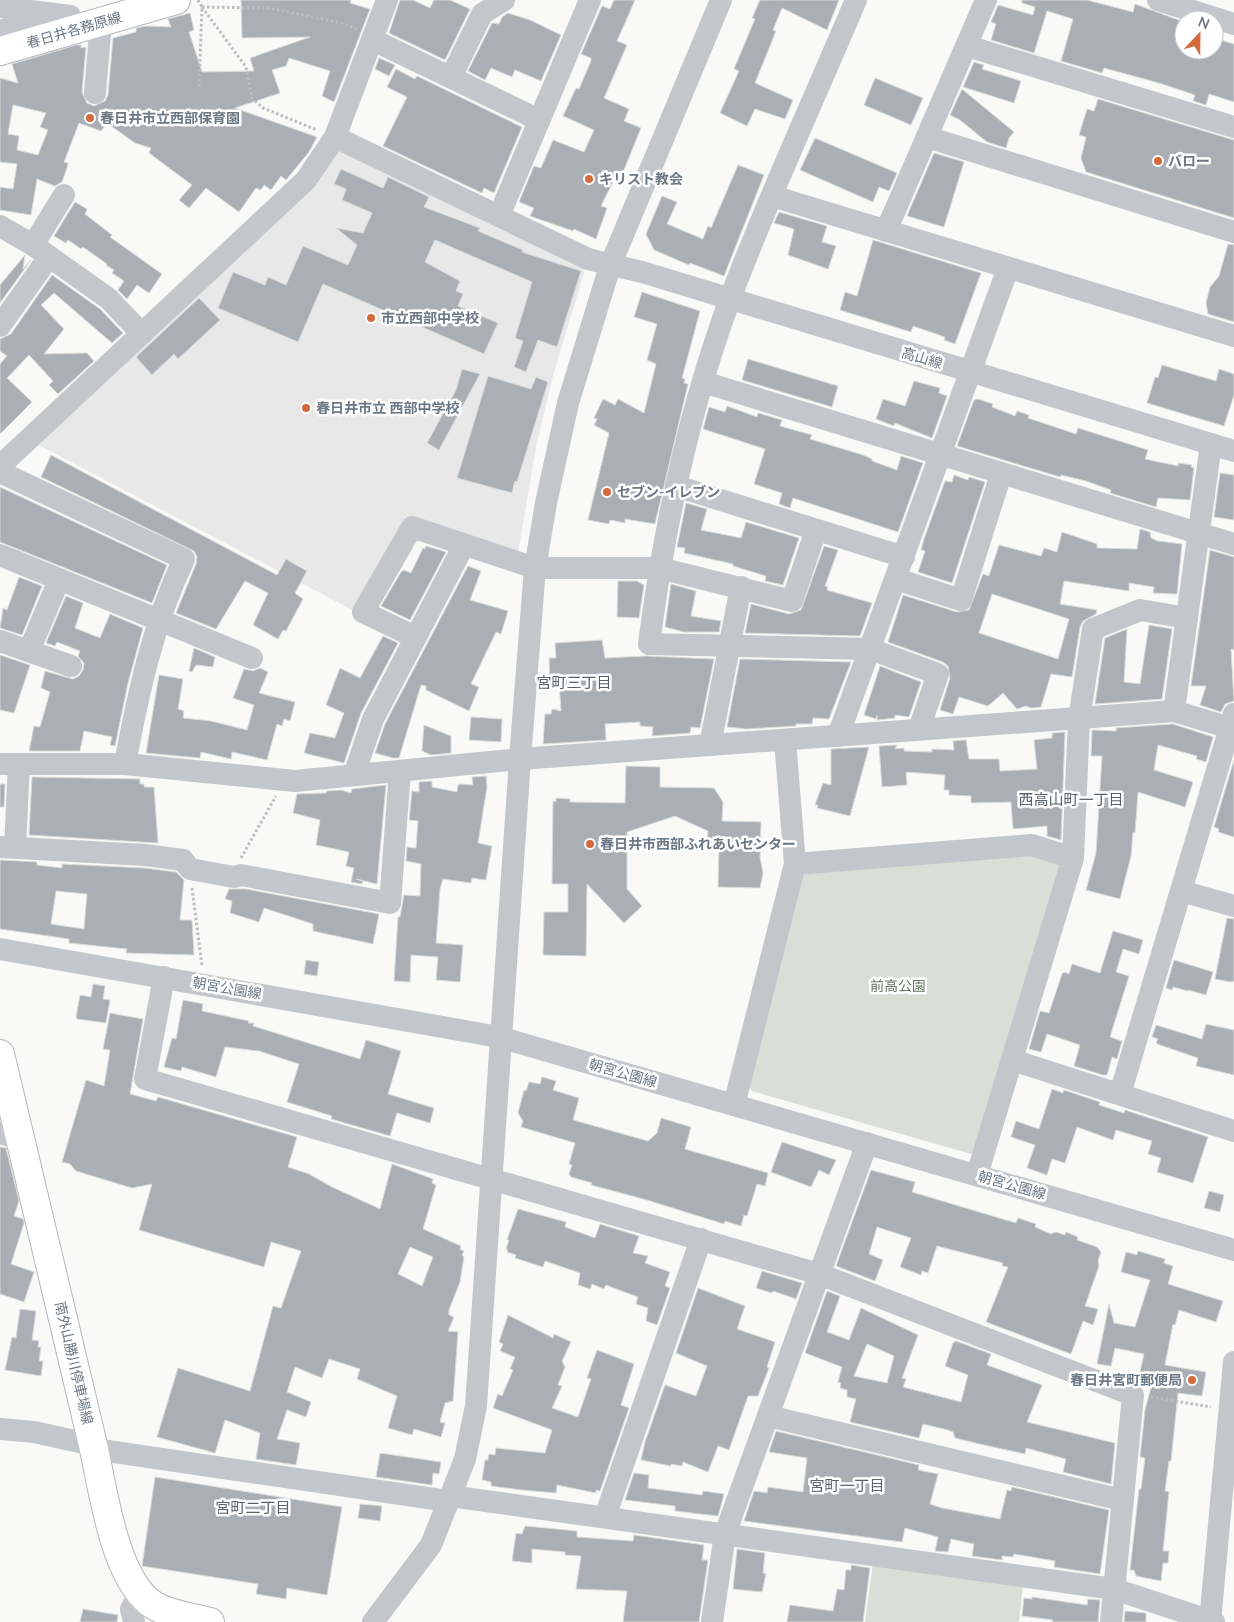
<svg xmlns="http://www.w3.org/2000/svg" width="1234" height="1622" viewBox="0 0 1234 1622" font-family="Lato,'Noto Sans JP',sans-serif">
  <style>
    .built { fill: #e7e8e7 }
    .green { fill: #d9ded7 }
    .building { fill: #a9afb5; stroke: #dbdbd9; fill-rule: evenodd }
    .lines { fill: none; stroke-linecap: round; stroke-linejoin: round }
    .major-casing { stroke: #b4b8bc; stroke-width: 30 }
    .path { stroke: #bbbec0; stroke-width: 3; stroke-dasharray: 2.5 2.5; stroke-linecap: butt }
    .minor { stroke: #c3c6ca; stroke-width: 22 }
    .major { stroke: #fff; stroke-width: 28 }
    .poi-dot { fill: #d36a3d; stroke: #fff; stroke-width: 2 }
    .labels { text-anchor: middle; stroke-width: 5; stroke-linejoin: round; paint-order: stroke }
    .street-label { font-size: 14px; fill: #6b7885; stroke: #fff }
    .poi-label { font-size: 14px; font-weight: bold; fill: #6b7885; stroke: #fff; text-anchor: start }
    .park-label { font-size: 14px; fill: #677865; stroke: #fff }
    .neighbourhood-label { font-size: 15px; fill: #58626b; stroke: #fff }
  </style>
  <rect width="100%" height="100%" fill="#f9f9f7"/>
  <polygon class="built" points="344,149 582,267 584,273 553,376 536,447 518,553 410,521 358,613 31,441 311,183 326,173 322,169 333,150"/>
  <g class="green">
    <polygon points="1031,854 1059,862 1063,868 977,1151 971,1154 752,1091 748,1083 799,874"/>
    <polygon points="873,1563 1023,1585 1019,1622 865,1622"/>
  </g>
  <g class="building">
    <path d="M241,0H351L350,3L370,9L334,102L322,96L330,71L289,58L286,66L272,70L280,93L235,108L317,137L309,152L286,180L281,176L271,190L264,185L261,190L256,188L239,212L206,188L189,208L179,200L192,185L149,153L151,148L135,143L107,123L101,131L79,123L64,162L68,163L67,168L62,182L55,186L37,179L31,215L0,210V187L13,189L17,164L0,162V78L18,83L12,64L76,45H81V48L86,47L82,92L87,103L94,106L105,101L108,95L113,38L136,32V28L146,26L171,27L168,19L190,13L194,30L189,32L202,72L254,71L250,58L310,37L242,38ZM13,105L46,113L40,127L48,130L38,155L17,150L19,136L8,134Z"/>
    <polygon points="400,0 413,0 430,8 434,0 450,0 470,9 445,60 389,33"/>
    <polygon points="614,0 635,0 617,41 627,45 604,98 629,109 624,121 641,128 619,182 614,180 601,206 607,208 596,239 574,229 573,231 530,216 534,208 519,202 534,166 541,168 553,140 584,152 594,130 563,116 576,88 579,89 591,61 591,58 581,54 602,6 610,9"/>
    <polygon points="760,0 839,0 827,30 782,8 773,30 776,31 755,83 793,100 785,119 755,109 747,126 720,113 739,71 734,69 755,19 752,18"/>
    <polygon points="1022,0 1087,0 1133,12 1135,4 1184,22 1184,50 1214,50 1214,38 1234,44 1234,102 1209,94 1206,105 1193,101 1195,95 1159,83 1104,68 1102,73 1061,61 1073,19 1047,11 1034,53 991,40 996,24 991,22 998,5 1033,15 1035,7 1022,3"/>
    <polygon points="508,13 530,20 561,35 541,81 515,70 512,77 491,68 485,80 468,71 492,23 499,24 502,17"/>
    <polygon points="379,58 395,65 389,76 375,69"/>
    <polygon points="974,62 984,65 982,69 1021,81 1014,103 963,87"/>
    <polygon points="396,69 415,79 417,76 522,127 494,193 484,188 482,193 383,146 407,97 387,87"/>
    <polygon points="875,78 923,98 911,125 864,105"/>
    <polygon points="962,89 1014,132 1009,138 1006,148 987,142 960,120 950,115"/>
    <polygon points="1098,99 1234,140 1234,218 1086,172 1081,158 1086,137 1079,135 1087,109 1094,111"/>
    <polygon points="815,138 897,173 889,191 879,187 873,202 800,170"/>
    <polygon points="934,153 964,162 944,227 907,216"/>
    <polygon points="738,165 764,175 724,276 690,263 689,265 654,250 646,234 662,196 677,202 667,224 703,239 708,226 711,228"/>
    <polygon points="341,169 383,188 388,177 429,197 424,207 480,228 478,231 523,250 522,252 581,271 557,347 538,340 526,372 514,367 523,341 515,338 532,282 435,240 425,262 460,281 456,291 463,294 458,306 498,323 484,354 323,284 298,342 218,308 233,272 265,285 268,277 286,285 303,246 348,265 357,245 336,228 363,233 372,213 342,200 346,189 334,184"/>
    <polygon points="75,202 87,209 85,214 112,235 110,237 162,274 149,293 137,285 127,299 118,290 124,281 112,273 114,270 106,265 107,264 83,247 81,249 68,240 66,243 54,236"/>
    <polygon points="779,212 827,226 822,242 836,246 828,269 788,255 794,229 774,223"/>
    <polygon points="873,240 981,273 955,344 944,340 945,337 913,326 911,332 840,310 845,292 857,296"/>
    <polygon points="1228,244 1234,245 1234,322 1208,314 1206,303 1210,287 1219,276"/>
    <polygon points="25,255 23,269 31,260 0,303 0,285"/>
    <polygon points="52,275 100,309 123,333 112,343 54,293 41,305 64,329 44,354 87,353 94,361 58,394 49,385 53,381 29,355 7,378 32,402 0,434 0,364 7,356 0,351 0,339 11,334"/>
    <polygon points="642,292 700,311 682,378 685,379 684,383 688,384 655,524 625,519 625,523 610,520 609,524 588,520 609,433 594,425 597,419 594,418 603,399 615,405 618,399 644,413 656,364 647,360 657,324 634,317"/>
    <polygon points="199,298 220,320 178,359 174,354 152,375 136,357"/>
    <polygon points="748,359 838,386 832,407 742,380"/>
    <polygon points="1162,365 1216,381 1219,369 1234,374 1234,395 1224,426 1147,403 1155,377 1158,378"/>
    <polygon points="462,369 480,374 439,450 427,443 456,390"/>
    <polygon points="488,376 531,389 536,377 548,382 517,482 515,481 512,493 457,478"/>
    <polygon points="914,381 940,388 939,393 947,396 932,438 895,423 894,426 876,419 883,399 905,406"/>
    <polygon points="978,399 993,404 992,407 1015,416 1017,411 1029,415 1028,418 1076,434 1078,428 1148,450 1145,459 1178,466 1178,463 1192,465 1191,467 1194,468 1190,500 1158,498 1156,507 1110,493 1111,490 1086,481 1061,475 1060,477 957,446 974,400"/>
    <polygon points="727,406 757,417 758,413 782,420 780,426 812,435 810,439 863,455 872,459 872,461 897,470 901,456 923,463 898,532 793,498 790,508 779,504 782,493 754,484 765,449 703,429 709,407 725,412"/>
    <polygon points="51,455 277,575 286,559 307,571 295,593 303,599 286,631 283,630 278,639 253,625 268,593 245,581 216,629 176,613 196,564 197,557 194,551 41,477"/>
    <polygon points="1220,473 1234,475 1234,520 1214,517"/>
    <polygon points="954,475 968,480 969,477 985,482 952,583 918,572 925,551 921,550 924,539 945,481 952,482"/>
    <polygon points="0,487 167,565 152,603 0,542"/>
    <polygon points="686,503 707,509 701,530 741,538 746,522 799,538 783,585 765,581 766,576 733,566 733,564 684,553 685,548 677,547"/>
    <path d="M1140,529L1150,532L1151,538L1158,541L1182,544L1177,594L1153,593L1154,587L1129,583V591L1064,581L1060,604L1097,610L1096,614L1083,621L1080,627L1072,677L1051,674L1041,707L1031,708L1026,706L1017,709L1003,693L988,706L959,697L953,714L940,710L950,678L948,666L943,662L888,642L903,595L957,612L969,610L983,574L989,576L999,545L1041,556L1044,548L1057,552L1062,532L1097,544V548L1137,549ZM992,594L1069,619L1058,659L979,633Z"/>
    <polygon points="426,546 446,552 410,620 381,606 401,572 404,570 411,573 423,548 425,549"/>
    <polygon points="824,546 838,550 825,586 828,587 827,590 872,603 860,636 745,633 751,604 789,614 801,610"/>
    <polygon points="1210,550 1234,557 1234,650 1231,649 1234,701 1225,704 1221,712 1200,705 1206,686 1191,686"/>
    <polygon points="468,566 481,571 470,600 508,611 501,634 496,632 471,684 479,687 469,711 426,690 426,686 421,685 399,758 393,758 375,753 385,724"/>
    <polygon points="19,577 42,586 22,635 0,628 3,608 7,610"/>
    <polygon points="618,581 637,581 644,585 639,618 617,617"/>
    <polygon points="671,584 696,591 691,616 721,621 719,632 684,632 665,627"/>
    <polygon points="66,596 83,603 75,628 100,638 110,614 143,628 128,683 115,746 110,745 112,737 84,731 80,751 29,751 34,726 40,727 50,692 41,688 45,671 73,679 79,676 83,670 84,663 78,656 80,651 57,642 55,646 46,643"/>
    <polygon points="1149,625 1172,629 1162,699 1095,704 1105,638 1127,629 1124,682 1140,684"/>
    <polygon points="383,636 398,643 361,713 344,763 304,753 310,733 335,738 344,713 326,705 340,668 360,678"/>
    <polygon points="602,640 605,658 646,656 714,659 700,728 691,727 690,733 652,736 653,727 640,726 640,722 605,724 606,740 543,744 545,714 551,714 552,709 561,711 559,681 550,682 549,658 556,658 555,643"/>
    <polygon points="194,648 215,657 213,667 196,665 192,672 189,671"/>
    <polygon points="0,655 30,665 14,713 0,710"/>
    <polygon points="740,659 851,662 829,719 813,718 812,724 796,724 796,726 746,729 727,727"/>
    <polygon points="880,666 921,682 909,717 895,715 895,718 877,720 877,715 876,719 864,715"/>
    <polygon points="260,668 268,672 259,693 295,702 290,721 284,719 282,726 277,724 267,760 232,752 231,759 201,752 200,758 146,753 159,675 183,679 178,709 184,711 183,718 211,721 247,730 254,705 233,698 244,669 253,671"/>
    <polygon points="471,717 502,719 501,742 469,740"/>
    <polygon points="1173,724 1213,737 1206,762 1196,759 1197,756 1158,745 1154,770 1193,782 1185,807 1138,792 1135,833 1133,832 1131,856 1120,899 1086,890 1096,853 1102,756 1091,756 1092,730 1116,731 1116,728"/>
    <polygon points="424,725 451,736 451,753 431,755 422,751"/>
    <polygon points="1065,732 1061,840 1047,836 1047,826 1013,829 1011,802 971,803 971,796 949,795 949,790 944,790 945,775 906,772 907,785 882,787 879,746 897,745 895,749 904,748 904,751 932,752 932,749 954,750 953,741 966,740 969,759 999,759 1000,771 1037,769 1034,740 1052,738 1052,733"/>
    <polygon points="869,747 850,816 817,808 818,805 815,805 823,783 831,785 831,749"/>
    <polygon points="1234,760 1234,837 1218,832 1219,829 1214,827"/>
    <polygon points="626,766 660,767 660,787 714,788 723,802 722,821 761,822 760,857 763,873 760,888 718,887 719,849 707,848 708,831 675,816 627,832 627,889 642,906 624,923 587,884 586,956 543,955 544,912 568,912 568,884 552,884 553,801 556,802 556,798 570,799 570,802 625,803"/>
    <polygon points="486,776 487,787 478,843 492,846 486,880 472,878 471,883 443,879 440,889 436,943 463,945 460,982 436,980 438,957 411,955 410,982 394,981 398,917 400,917 404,895 420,896 421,864 406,861 407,847 416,848 418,821 409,820 412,791 419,792 419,782 432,781 432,787 457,792 458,785 460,784 473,785 472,777"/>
    <polygon points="32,777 140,779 140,784 144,784 144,787 154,787 158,843 29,835"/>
    <polygon points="0,784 5,784 4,807 0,807"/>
    <polygon points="386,785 377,884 356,879 363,881 362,884 351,882 354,868 346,866 349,852 316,845 320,820 293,813 297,794 326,793 327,791 341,790 351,793 352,789"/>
    <path d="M0,860L37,862V865L62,868V864L144,868L176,872L184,880L180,920H192L194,955L126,953L127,949L69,943V939L0,929ZM56,891L87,894L84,929L51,924Z"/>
    <polygon points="229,889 246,889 379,914 373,944 313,931 313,924 264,908 259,922 230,913 232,901 225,899"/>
    <polygon points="1227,918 1234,919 1234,981 1231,982 1215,979"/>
    <polygon points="1113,931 1143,940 1139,954 1123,949 1116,972 1129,976 1110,1037 1122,1041 1117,1059 1112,1057 1107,1075 1103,1075 1074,1066 1080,1045 1047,1034 1041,1052 1029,1049 1040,1011 1049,1013 1062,974 1064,972 1069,974 1072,964 1100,973"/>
    <polygon points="306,960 319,962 317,976 304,974"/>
    <polygon points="1174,960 1213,972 1206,995 1188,990 1188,991 1173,987 1172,990 1166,988"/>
    <polygon points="93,984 105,986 103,999 110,1000 106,1023 77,1019 76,1017 80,995 91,997"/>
    <polygon points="183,1000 203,1004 202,1011 249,1021 248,1023 254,1023 253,1026 360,1059 366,1040 401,1051 388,1094 434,1108 430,1123 397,1113 390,1136 331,1119 332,1116 287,1102 299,1064 259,1051 225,1047 216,1077 182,1067 181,1071 164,1067 172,1038 176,1039"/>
    <path d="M110,1013L143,1019L130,1094L156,1101L158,1097L297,1137L288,1167L309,1174L332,1187L380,1209L392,1164L433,1179L432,1183L436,1185L423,1229L461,1246L460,1249L464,1251L462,1255L464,1257L460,1282L449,1310V1315L454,1317L448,1331L458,1332L453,1401L445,1403L440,1422L445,1423L441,1437L414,1429L412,1435L388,1428L397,1396L357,1379L360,1369L329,1359L322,1378L295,1367L287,1392L311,1402L306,1417L287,1410L277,1439L300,1443L296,1465L256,1459L260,1433L225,1420L215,1453L157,1437L178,1368L250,1391L273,1306L281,1308L301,1251L271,1242L264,1267L139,1230L152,1184L132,1188L76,1171L70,1164L62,1162L86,1080L104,1086L110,1050L103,1049ZM410,1247L433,1257L422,1286L398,1274Z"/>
    <polygon points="1206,1024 1234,1030 1234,1075 1196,1066 1198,1058 1160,1045 1156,1043 1158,1039 1152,1037 1156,1025 1202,1039"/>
    <polygon points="542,1077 556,1081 553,1090 579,1098 573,1120 648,1141 657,1133 661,1118 691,1127 685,1149 768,1173 765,1186 757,1184 747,1216 744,1215 741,1226 725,1221 724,1224 647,1200 591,1185 592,1183 571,1177 569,1174 572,1165 569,1164 575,1143 521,1127 523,1121 518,1113 524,1090 526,1091 529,1082 540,1084"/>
    <polygon points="1052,1089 1063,1093 1064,1090 1100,1102 1099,1105 1124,1113 1125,1110 1208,1137 1193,1183 1157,1172 1161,1158 1148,1154 1152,1141 1116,1130 1113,1140 1077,1127 1065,1163 1052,1159 1047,1175 1027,1168 1035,1145 1011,1137 1016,1121 1039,1129"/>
    <polygon points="782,1142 836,1160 829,1175 819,1170 811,1187 771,1172"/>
    <polygon points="0,1147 6,1148 19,1201 14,1216 23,1219 24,1223 11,1264 34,1272 24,1302 0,1294"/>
    <polygon points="871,1170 915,1182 912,1192 1016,1223 1018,1218 1036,1224 1035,1227 1051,1234 1056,1232 1065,1235 1066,1232 1078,1237 1077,1240 1097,1247 1101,1252 1098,1261 1099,1266 1085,1306 1098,1309 1093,1325 1083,1321 1071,1354 986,1322 1008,1267 1002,1266 1003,1263 937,1246 928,1273 922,1271 921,1275 900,1267 911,1238 877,1227 869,1254 883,1260 875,1281 836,1266"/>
    <polygon points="1209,1191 1224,1195 1220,1212 1204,1208"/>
    <polygon points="518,1209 566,1222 565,1227 595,1238 600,1224 639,1236 633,1253 648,1256 645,1263 670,1272 665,1286 670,1288 657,1325 646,1321 648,1308 636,1304 638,1297 606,1285 604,1289 592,1284 590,1289 578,1285 580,1273 545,1261 543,1267 515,1258 516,1255 507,1252 508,1250 506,1249 509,1240 507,1240"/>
    <polygon points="1138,1251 1165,1259 1164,1263 1173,1266 1168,1284 1223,1301 1216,1322 1179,1310 1175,1325 1173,1324 1165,1365 1206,1372 1202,1396 1178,1393 1171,1461 1169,1461 1165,1491 1169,1492 1163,1551 1169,1551 1168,1563 1163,1563 1161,1581 1136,1576 1134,1570 1130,1570 1139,1489 1141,1489 1145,1458 1140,1457 1145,1410 1152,1384 1138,1381 1144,1354 1115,1348 1111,1366 1097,1364 1109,1304 1114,1323 1135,1327 1150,1280 1121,1272 1126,1252 1137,1255"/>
    <polygon points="762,1271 802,1283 796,1299 773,1291 772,1293 756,1288"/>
    <polygon points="698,1288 745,1306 737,1329 775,1342 767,1367 769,1368 758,1396 748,1396 729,1450 718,1446 708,1472 683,1462 682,1466 671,1464 671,1466 641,1460 645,1442 665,1385 696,1396 707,1366 676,1353"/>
    <path d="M827,1291L840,1296L827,1332L849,1340L861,1308L918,1335L902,1378L906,1379L903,1387L961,1402L968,1375L945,1366L953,1343L956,1341L991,1354L987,1365L1042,1385L1027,1422L1115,1443L1111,1484L1063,1472L1066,1459L1026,1448L1025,1454L984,1445L955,1438L953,1432L948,1430L923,1424L919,1438L850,1422L856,1399L847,1397V1390L840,1388L841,1383L838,1382L842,1367L805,1353ZM867,1344L894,1356L887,1383L854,1376Z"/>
    <polygon points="20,1309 36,1311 32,1340 39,1341 38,1347 41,1347 39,1361 43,1361 41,1376 5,1370 12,1337 16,1338"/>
    <polygon points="508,1315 553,1338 554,1334 571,1342 562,1361 565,1367 558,1385 562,1386 552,1408 578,1417 591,1379 587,1378 597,1350 634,1364 621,1405 629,1408 600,1491 596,1490 596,1493 557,1485 556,1493 522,1490 491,1486 491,1482 482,1480 485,1460 488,1460 489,1454 495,1455 496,1448 545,1453 552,1430 493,1408 498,1394 502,1396 513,1370 510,1369 515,1357 500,1351 503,1344 499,1342"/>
    <polygon points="776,1431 919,1465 918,1470 938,1474 930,1504 942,1508 1000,1519 1007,1490 1011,1491 1012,1487 1109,1510 1100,1574 1054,1567 1055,1561 1014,1554 1013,1557 1002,1556 1002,1560 972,1556 974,1544 951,1539 948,1552 935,1551 938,1537 905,1528 902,1542 744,1521 754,1491 767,1493 768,1487 803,1492 807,1458 769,1452"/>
    <polygon points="380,1453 441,1462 439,1474 433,1473 432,1485 376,1477"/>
    <polygon points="634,1473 649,1475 648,1488 702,1495 703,1491 724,1494 718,1516 675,1511 675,1506 625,1500"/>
    <polygon points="155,1477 342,1507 327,1595 287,1588 286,1599 256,1594 258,1584 142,1566"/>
    <polygon points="360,1504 382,1506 380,1521 358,1518"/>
    <polygon points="525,1526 577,1531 577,1537 633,1541 634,1535 704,1545 702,1560 708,1560 699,1622 623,1622 627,1591 576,1589 581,1556 565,1555 565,1552 532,1549 532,1563 512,1561 516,1533 522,1534"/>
    <polygon points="737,1549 765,1553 763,1573 766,1574 762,1592 733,1589"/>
    <polygon points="851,1565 870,1568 863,1622 787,1622 790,1605 833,1611 837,1589 844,1590 846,1570 851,1570"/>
    <polygon points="1032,1597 1087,1605 1088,1599 1100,1600 1098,1622 1052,1622 1053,1620 1022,1616 1024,1598 1032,1599"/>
    <polygon points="83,1609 118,1615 117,1622 80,1622"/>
    <polygon points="1125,1611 1146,1613 1146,1622 1124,1622"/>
  </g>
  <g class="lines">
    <g class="major-casing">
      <g id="major">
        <polyline points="0,51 176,0"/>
        <path d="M0,1054L93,1445C103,1488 114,1582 155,1606C171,1615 192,1617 210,1622"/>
      </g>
    </g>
    <g class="path">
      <polyline points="198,0 202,7 199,87"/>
      <polyline points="202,7 246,67 252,98 263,108 317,130"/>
      <polyline points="202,7 269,8 341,23 357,29"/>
      <polyline points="241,858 276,796"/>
      <polyline points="192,888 202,966"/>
      <polyline points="1151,1397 1211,1407"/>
    </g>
    <g class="minor">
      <path d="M856,0C814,99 768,198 730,299C689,410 664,527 649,644L870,649L938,674L919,729"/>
      <polyline points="1158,0 1234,24"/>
      <polyline points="0,7 70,16 75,30"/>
      <polyline points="0,31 50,17"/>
      <polyline points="373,40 539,120"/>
      <polyline points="967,46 1234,127"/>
      <polyline points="451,77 482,14 504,0"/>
      <polyline points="95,93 101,22"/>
      <polyline points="335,137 588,259 642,272 1234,451"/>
      <polyline points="927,137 1234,232"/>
      <polyline points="772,196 1234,336"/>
      <polyline points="499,216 590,0"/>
      <polyline points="0,226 33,245 109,299 142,334"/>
      <polyline points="886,231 986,0"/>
      <polyline points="33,245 64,195"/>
      <polyline points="0,326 49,257"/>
      <polyline points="703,382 1234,544"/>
      <polyline points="0,466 306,180 335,137 387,0"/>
      <path d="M0,472L184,559C153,624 138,694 125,764"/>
      <polyline points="676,486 904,557"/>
      <polyline points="0,555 252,658"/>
      <polyline points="896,579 961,600 1001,474"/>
      <polyline points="415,637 363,612 412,527 535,568 659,568 792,601 816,530"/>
      <polyline points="0,641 71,666"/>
      <polyline points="29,651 59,580"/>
      <polyline points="1174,711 1211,444"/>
      <polyline points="838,736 1008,268"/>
      <polyline points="785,740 795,864 1032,845 1073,858"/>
      <polyline points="710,745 741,587"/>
      <polyline points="0,764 125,764 295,781 520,759 1174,711 1230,728"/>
      <polyline points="354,775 373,719 464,545"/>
      <polyline points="0,847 145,855 183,860 190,869 234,877 241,875 390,903 400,771"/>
      <polyline points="15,847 19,764"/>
      <polyline points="1181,891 1234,906"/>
      <polyline points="0,949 499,1037 1234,1250"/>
      <polyline points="164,977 145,1079 819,1274 1133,1395 1111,1622"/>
      <polyline points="1012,1060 1234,1131"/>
      <polyline points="1120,1094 1234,714"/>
      <polyline points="734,1105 795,864"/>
      <polyline points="0,1133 21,1139"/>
      <polyline points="977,1175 1073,858 1079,719 1093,629 1140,610 1187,618"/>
      <polyline points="768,1416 1122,1500"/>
      <polyline points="0,1429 34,1432 93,1445"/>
      <polyline points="94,1449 448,1501"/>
      <polyline points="450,1496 1114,1589 1214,1622"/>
      <polyline points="605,1517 701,1239"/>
      <polyline points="134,1622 131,1609 140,1593"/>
      <polyline points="373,1622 431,1545 465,1459 476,1406 520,759 535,568 546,503 568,403 610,266 721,0"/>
      <polyline points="712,1622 725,1534 867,1143"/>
      <polyline points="1210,1622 1234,1362"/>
    </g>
    <use href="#major" class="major"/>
  </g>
  <g class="poi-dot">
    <circle cx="90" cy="118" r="5"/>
    <circle cx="1158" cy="161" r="5"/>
    <circle cx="589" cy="179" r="5"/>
    <circle cx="371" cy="318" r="5"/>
    <circle cx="306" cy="408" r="5"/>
    <circle cx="607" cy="492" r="5"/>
    <circle cx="590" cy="844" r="5"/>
    <circle cx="1192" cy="1380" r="5"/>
  </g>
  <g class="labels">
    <g class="street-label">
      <text transform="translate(74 30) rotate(-16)" y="5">春日井各務原線</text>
      <text transform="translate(922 358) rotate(17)" y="5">高山線</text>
      <text transform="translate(227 988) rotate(10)" y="5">朝宮公園線</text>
      <text transform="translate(623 1073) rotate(16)" y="5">朝宮公園線</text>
      <text transform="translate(1012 1185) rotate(16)" y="5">朝宮公園線</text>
      <text transform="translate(74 1363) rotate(77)" y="5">南外山勝川停車場線</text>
    </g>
    <g class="poi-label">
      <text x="100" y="123">春日井市立西部保育園</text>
      <text x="1168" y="166">バロー</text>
      <text x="599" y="184">キリスト教会</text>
      <text x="381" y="323">市立西部中学校</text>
      <text x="316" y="413">春日井市立 西部中学校</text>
      <text x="617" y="497">セブン-イレブン</text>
      <text x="600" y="849">春日井市西部ふれあいセンター</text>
      <text x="1182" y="1385" text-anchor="end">春日井宮町郵便局</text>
    </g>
    <g class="park-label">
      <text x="898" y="991">前高公園</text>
    </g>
    <g class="neighbourhood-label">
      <text x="574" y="688">宮町三丁目</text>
      <text x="1071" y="805">西高山町一丁目</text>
      <text x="847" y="1491">宮町一丁目</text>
      <text x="253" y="1513">宮町二丁目</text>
    </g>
  </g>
  <g transform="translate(1199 35) rotate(22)"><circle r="24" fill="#ffffff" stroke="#c4c9ce"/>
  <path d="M0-4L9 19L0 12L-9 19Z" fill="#d36a3d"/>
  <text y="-8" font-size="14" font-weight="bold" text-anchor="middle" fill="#6b7885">N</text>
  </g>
</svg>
